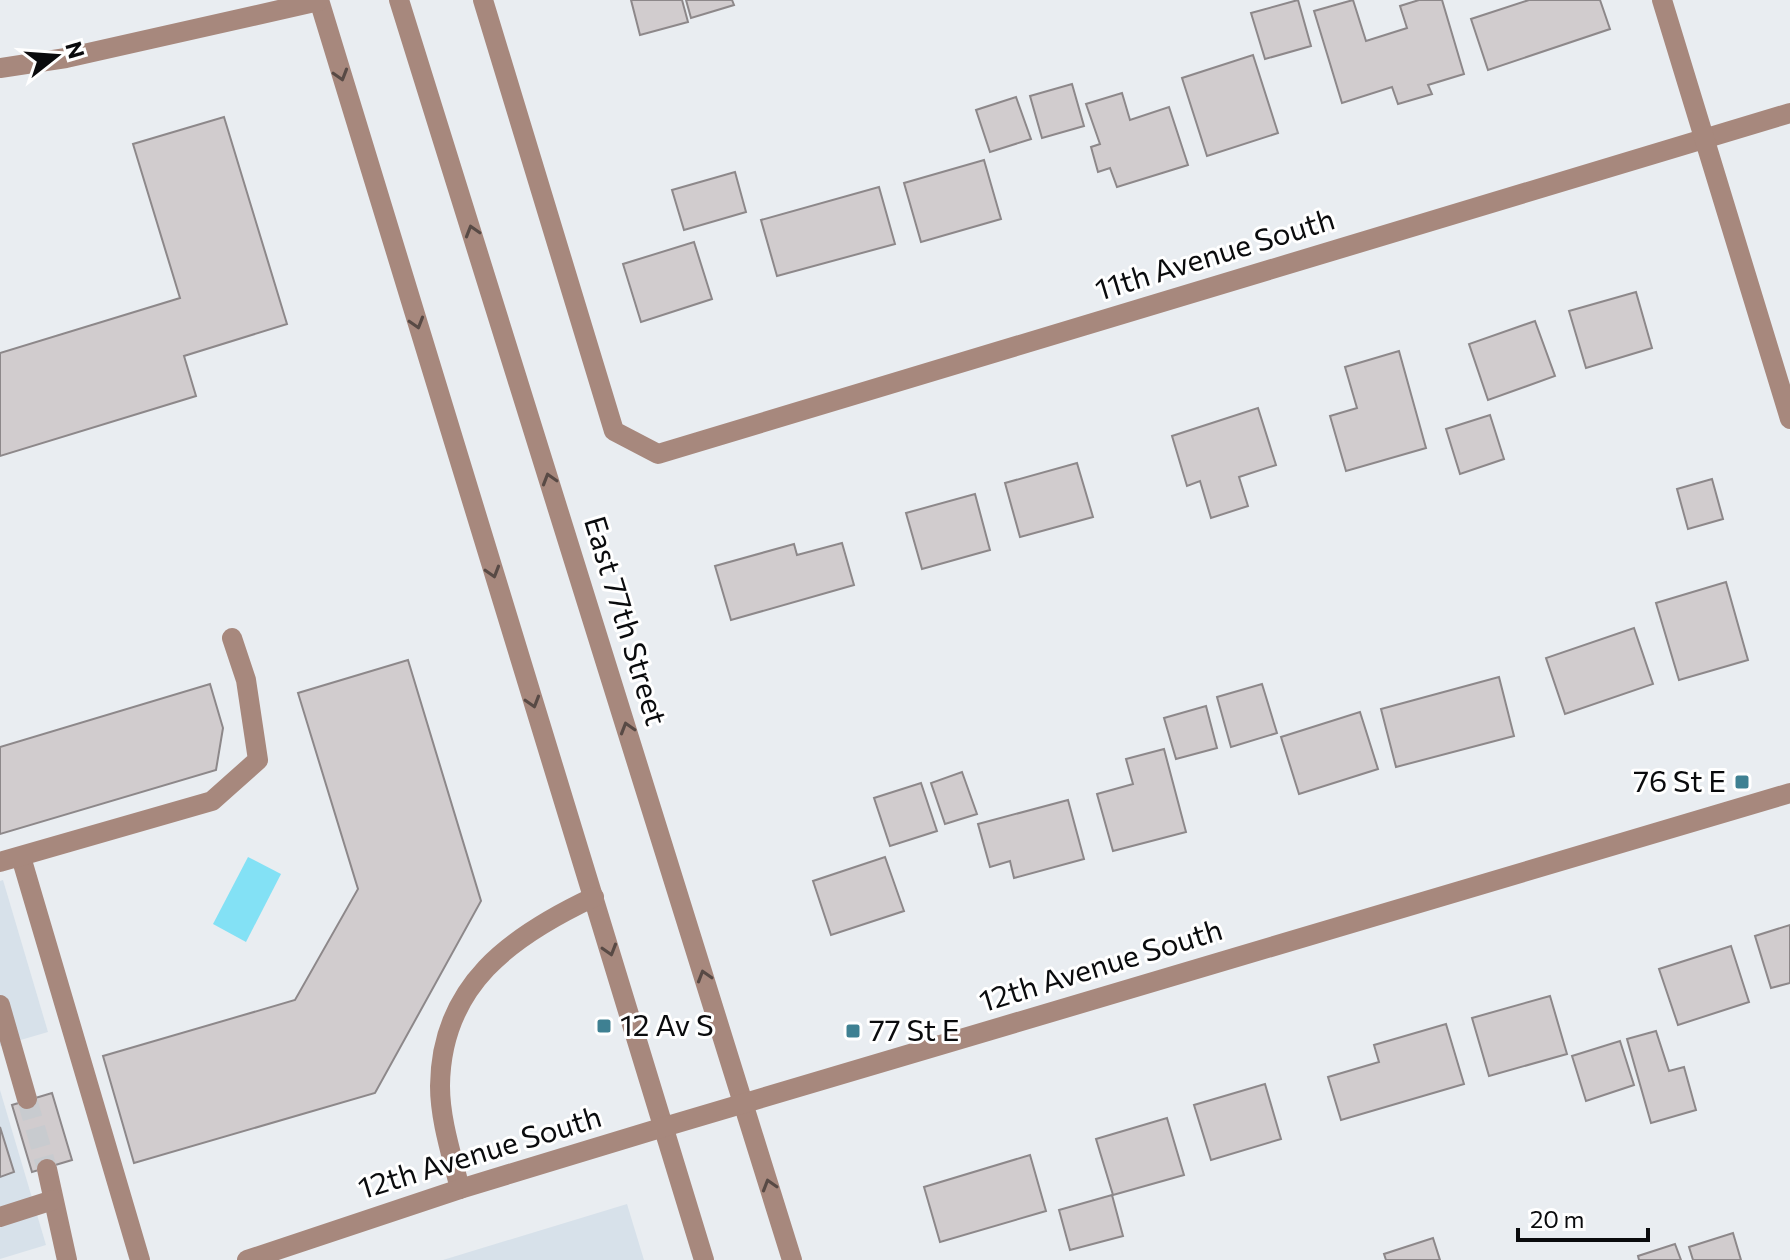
<svg xmlns="http://www.w3.org/2000/svg" width="1790" height="1260" viewBox="0 0 1790 1260" font-family="Commissioner,sans-serif">
  <style>
    .built { fill: #d7e1ea }
    .water { fill: #83e1f5 }
    .building { fill: #d1ccce; stroke: #8d888a; stroke-width: 2 }
    .lines { fill: none; stroke-linecap: round; stroke-linejoin: round }
    .minor-tunnel { stroke: #c8cbcf; stroke-width: 20; stroke-dasharray: 20 10; stroke-linecap: butt }
    .minor { stroke: #a7887d; stroke-width: 20 }
    .oneway { stroke: #584a45 }
    .poi-dot { fill: #3e8092; stroke: #fff; stroke-width: 3 }
    .labels { text-anchor: middle; stroke-width: 6; stroke-linejoin: round; paint-order: stroke }
    .street-label { font-size: 30px; fill: #0a0b0d; stroke: #fff }
    .poi-label { font-size: 30px; fill: #0a0b0d; stroke: #fff; text-anchor: start }
  </style>
  <rect width="100%" height="100%" fill="#e9edf1"/>
  <g class="built">
    <polygon points="3,880 48,1032 0,1046 0,881"/>
    <polygon points="0,1090 46,1245 0,1259"/>
    <polygon points="627,1204 644,1260 443,1260"/>
  </g>
  <polygon class="water" points="248,857 281,874 246,942 213,924"/>
  <g class="building">
    <polygon points="631,0 682,0 688,22 640,35"/>
    <polygon points="686,0 732,0 734,5 691,18"/>
    <polygon points="1298,0 1311,46 1265,59 1251,13"/>
    <polygon points="1353,0 1366,41 1407,28 1400,6 1419,0 1442,0 1464,74 1428,85 1432,94 1398,104 1392,87 1342,103 1314,11"/>
    <polygon points="1529,0 1600,0 1610,29 1488,70 1471,19"/>
    <polygon points="1253,55 1278,133 1207,156 1182,78"/>
    <polygon points="1072,84 1084,126 1042,138 1030,96"/>
    <polygon points="1122,93 1130,120 1169,107 1188,165 1117,187 1110,168 1098,172 1091,147 1100,144 1086,104"/>
    <polygon points="1016,97 1031,139 990,152 976,110"/>
    <polygon points="224,117 287,324 184,356 196,396 0,456 0,353 180,298 133,144"/>
    <polygon points="984,160 1001,219 921,242 904,183"/>
    <polygon points="735,172 746,212 684,230 672,190"/>
    <polygon points="879,187 895,244 777,276 761,220"/>
    <polygon points="694,242 712,299 641,322 623,264"/>
    <polygon points="1636,292 1652,348 1586,368 1569,311"/>
    <polygon points="1535,321 1555,376 1488,400 1469,344"/>
    <polygon points="1399,351 1426,448 1346,471 1330,416 1357,408 1345,367"/>
    <polygon points="1258,408 1276,465 1239,477 1248,506 1211,518 1200,481 1187,486 1172,436"/>
    <polygon points="1490,415 1504,459 1460,474 1446,429"/>
    <polygon points="1077,463 1093,517 1020,537 1005,483"/>
    <polygon points="1712,479 1723,519 1688,529 1677,489"/>
    <polygon points="975,494 990,550 922,569 906,513"/>
    <polygon points="842,543 854,585 731,620 715,566 794,544 797,555"/>
    <polygon points="1726,582 1748,660 1679,680 1656,603"/>
    <polygon points="1634,628 1653,684 1565,714 1546,658"/>
    <polygon points="408,660 481,901 375,1093 134,1163 103,1056 295,1000 358,889 298,693"/>
    <polygon points="1499,677 1514,736 1396,767 1381,709"/>
    <polygon points="210,684 223,728 216,770 0,834 0,747"/>
    <polygon points="1262,684 1277,733 1231,747 1217,697"/>
    <polygon points="1206,706 1217,748 1176,759 1164,718"/>
    <polygon points="1360,712 1378,769 1299,794 1281,737"/>
    <polygon points="1164,749 1186,832 1113,851 1097,794 1133,784 1126,759"/>
    <polygon points="962,772 977,814 945,824 931,783"/>
    <polygon points="921,783 937,831 890,846 874,798"/>
    <polygon points="1068,800 1084,859 1014,878 1010,861 990,867 978,824"/>
    <polygon points="885,857 904,911 831,935 813,881"/>
    <polygon points="1790,925 1790,983 1771,988 1755,936"/>
    <polygon points="1731,946 1749,1002 1678,1025 1659,969"/>
    <polygon points="1550,996 1567,1054 1489,1076 1472,1018"/>
    <polygon points="1446,1024 1464,1084 1341,1120 1328,1077 1379,1062 1374,1045"/>
    <polygon points="1656,1031 1669,1071 1684,1067 1696,1110 1651,1123 1627,1039"/>
    <polygon points="1620,1041 1634,1085 1586,1101 1572,1056"/>
    <polygon points="1265,1084 1281,1139 1211,1160 1194,1105"/>
    <polygon points="52,1093 72,1160 32,1172 12,1105"/>
    <polygon points="1167,1118 1184,1175 1113,1195 1096,1139"/>
    <polygon points="0,1127 14,1172 0,1177"/>
    <polygon points="1030,1155 1046,1211 940,1242 924,1187"/>
    <polygon points="1112,1195 1123,1236 1070,1250 1059,1210"/>
    <polygon points="1733,1233 1741,1260 1693,1260 1689,1247"/>
    <polygon points="1433,1238 1440,1260 1386,1260 1384,1254"/>
    <polygon points="1675,1244 1681,1260 1639,1260 1638,1256"/>
  </g>
  <g class="lines">
    <polyline class="minor-tunnel" points="27,1099 47,1169"/>
    <g class="minor">
      <polyline points="319,0 704,1260"/>
      <polyline points="399,0 792,1260"/>
      <polyline points="483,0 614,431 658,454 1790,113"/>
      <polyline points="1662,0 1790,419"/>
      <polyline points="0,68 66,58 319,1"/>
      <polyline points="21,857 140,1260"/>
      <polyline points="0,862 212,801 258,760 246,680 232,638"/>
      <polyline points="0,1005 27,1099"/>
      <polyline points="47,1169 67,1260"/>
      <path d="M460,1189C452,1156 440,1120 440,1086C441,985 511,936 594,897"/>
      <polyline points="0,1217 53,1200"/>
      <polyline points="247,1260 460,1189 664,1127 1790,793"/>
    </g>
  </g>
  <defs><path id="oneway-chevron" d="M-2-3.5L2.5 0L-2 3.5" fill="none" stroke-width="1.6" stroke-linecap="round" stroke-linejoin="round" transform="scale(2)"/></defs>
  <g class="oneway">
    <use href="#oneway-chevron" transform="translate(341 75) rotate(73)"/>
    <use href="#oneway-chevron" transform="translate(472 231) rotate(-107)"/>
    <use href="#oneway-chevron" transform="translate(417 323) rotate(73)"/>
    <use href="#oneway-chevron" transform="translate(549 479) rotate(-107)"/>
    <use href="#oneway-chevron" transform="translate(493 572) rotate(73)"/>
    <use href="#oneway-chevron" transform="translate(533 702) rotate(73)"/>
    <use href="#oneway-chevron" transform="translate(627 728) rotate(-107)"/>
    <use href="#oneway-chevron" transform="translate(610 950) rotate(73)"/>
    <use href="#oneway-chevron" transform="translate(704 976) rotate(-107)"/>
    <use href="#oneway-chevron" transform="translate(769 1185) rotate(-107)"/>
  </g>
  <g class="poi-dot">
    <rect x="1734" y="774" width="16" height="16" rx="4"/>
    <rect x="596" y="1018" width="16" height="16" rx="4"/>
    <rect x="845" y="1023" width="16" height="16" rx="4"/>
  </g>
  <g class="labels">
    <g class="street-label">
      <text transform="translate(1215 255) rotate(-17)" y="10">11th Avenue South</text>
      <text transform="translate(625 621) rotate(73)" y="10">East 77th Street</text>
      <text transform="translate(1101 966) rotate(-17)" y="10">12th Avenue South</text>
      <text transform="translate(480 1153) rotate(-17)" y="10">12th Avenue South</text>
    </g>
    <g class="poi-label">
      <text x="1726" y="792" text-anchor="end">76 St E</text>
      <text x="620" y="1036">12 Av S</text>
      <text x="869" y="1041">77 St E</text>
    </g>
  </g>
  <g transform="translate(56 56) rotate(73)" stroke="#ffffff" stroke-width="6" paint-order="stroke">
  <path d="M0-6L14 30L0 20L-14 30Z" fill="#0a0b0d"/>
  <text y="-12" font-size="22" font-weight="bold" text-anchor="middle" fill="#0a0b0d">N</text>
  </g>
  <path d="M1518 1228v12h130v-12" fill="none" stroke="#0a0b0d" stroke-width="4"/>
  <text x="1530" y="1228" font-size="24" fill="#0a0b0d" stroke="#ffffff" stroke-width="6" paint-order="stroke">20 m</text>
</svg>
